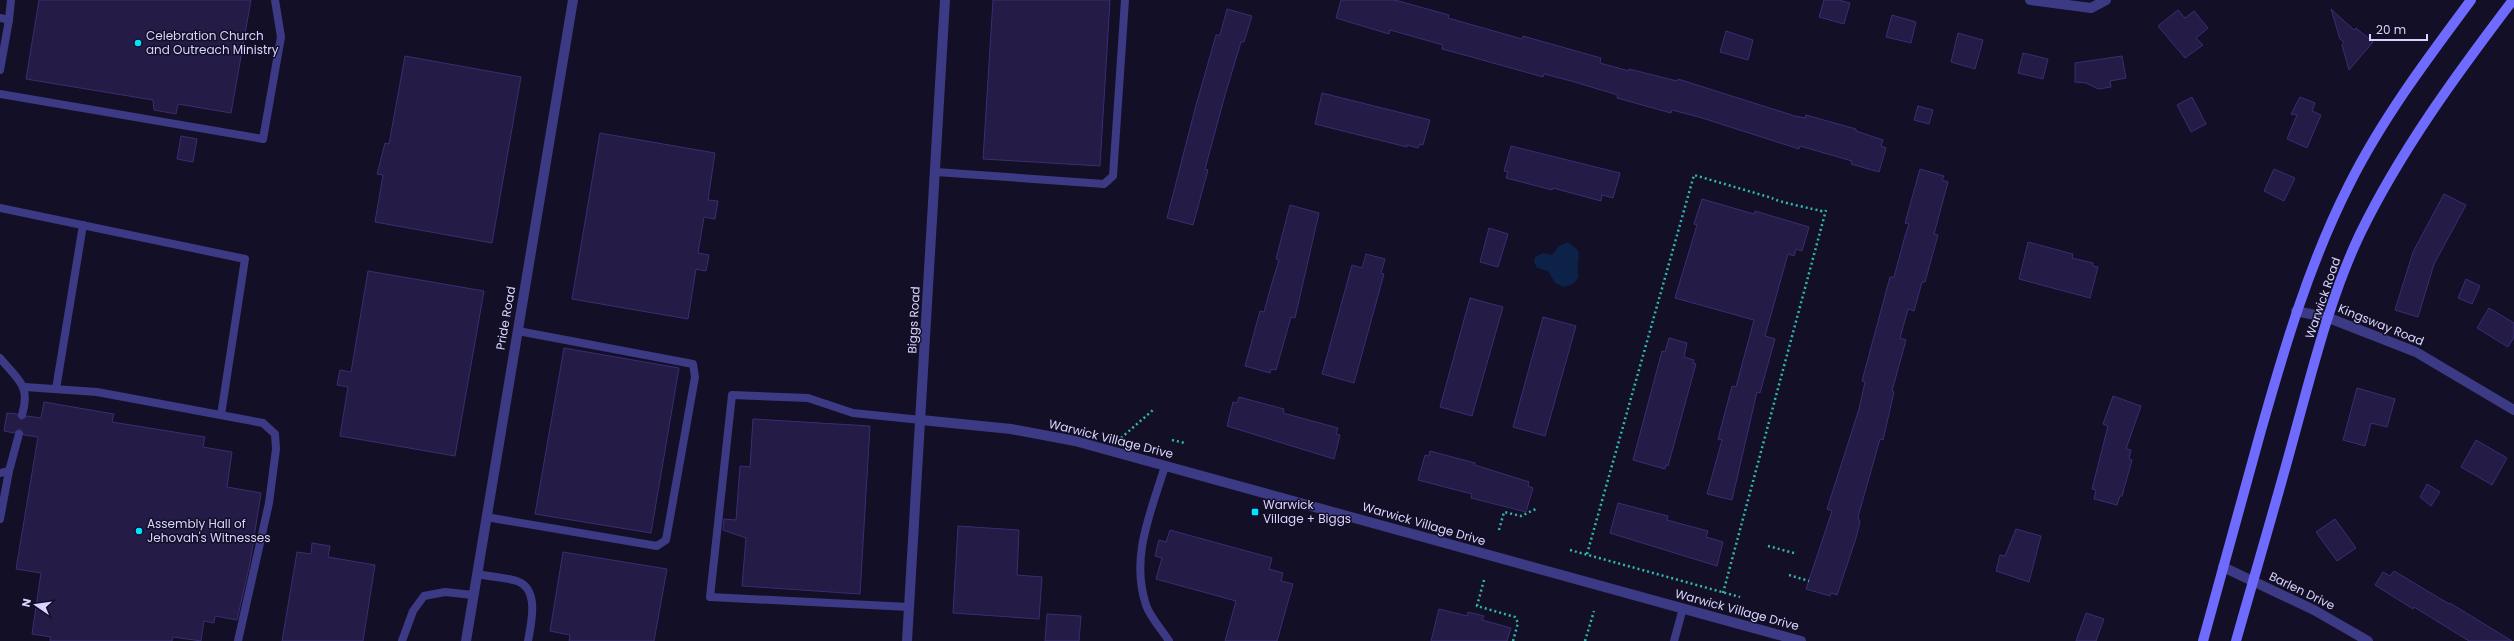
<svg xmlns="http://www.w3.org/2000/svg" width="2514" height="641" viewBox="0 0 2514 641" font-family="Poppins,sans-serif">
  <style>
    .water { fill: #0c2248 }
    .building { fill: #241b47; stroke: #3b2d73 }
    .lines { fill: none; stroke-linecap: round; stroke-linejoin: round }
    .path { stroke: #2fb8b0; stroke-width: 2.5; stroke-dasharray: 2 3; stroke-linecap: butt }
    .service { stroke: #3d3a85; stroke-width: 8 }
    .minor { stroke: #3d3a85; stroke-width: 10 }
    .secondary { stroke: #6f6bff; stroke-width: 10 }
    .poi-dot { fill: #00e5ff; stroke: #130f26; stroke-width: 1.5 }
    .labels { text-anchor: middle; stroke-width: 3; stroke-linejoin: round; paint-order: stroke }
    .poi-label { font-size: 12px; fill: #d9d4ff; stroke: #130f26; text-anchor: start }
    .street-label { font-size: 12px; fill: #d9d4ff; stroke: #130f26 }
  </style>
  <rect width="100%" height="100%" fill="#130f26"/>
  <path class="water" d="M1568,242L1578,250C1581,259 1575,264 1579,277L1573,284L1564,287L1555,283L1548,271L1537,268L1534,262L1535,257L1543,253L1552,255L1559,246Z"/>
  <g class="building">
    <polygon points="39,0 251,0 231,113 178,104 176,114 154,110 153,100 26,79"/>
    <polygon points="993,0 1110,0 1100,166 983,159"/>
    <polygon points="1341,0 1395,0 1449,15 1448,18 1501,33 1522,39 1523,36 1601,58 1600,63 1629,71 1629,69 1677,81 1678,79 1795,116 1805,118 1806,115 1856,129 1856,131 1883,140 1881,146 1886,148 1879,172 1851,164 1852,161 1800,146 1799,149 1699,117 1672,110 1671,113 1617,98 1618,95 1571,81 1544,74 1543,77 1468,56 1442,49 1443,45 1390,30 1389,34 1336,18"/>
    <polygon points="1824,0 1839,0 1850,3 1844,24 1819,17"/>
    <polygon points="1227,9 1252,16 1244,42 1241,42 1225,95 1205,169 1208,170 1193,225 1167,218 1195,109 1216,35 1220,35"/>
    <polygon points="2331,9 2354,30 2356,28 2373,42 2349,70 2342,45 2344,42 2340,39"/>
    <polygon points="2178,10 2185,18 2194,11 2208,28 2196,38 2203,45 2185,58 2158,26"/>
    <polygon points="1892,15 1916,22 1911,43 1886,37"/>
    <polygon points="1726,31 1753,40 1748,60 1720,52"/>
    <polygon points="1958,33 1983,40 1975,69 1951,62"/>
    <polygon points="2023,53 2048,59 2043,79 2018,73"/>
    <polygon points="405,56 521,77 492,243 375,222 383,175 377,174 385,143 389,144"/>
    <polygon points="2122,56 2126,78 2110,81 2111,87 2098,89 2086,83 2075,82 2075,63"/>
    <polygon points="1322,93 1430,120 1423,145 1420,144 1418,148 1407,145 1407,147 1315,124"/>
    <polygon points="2192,97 2206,124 2191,132 2177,105"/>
    <polygon points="2300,97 2315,103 2312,111 2321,115 2307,148 2287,139 2297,115 2291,114"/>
    <polygon points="1918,106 1933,110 1929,124 1914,120"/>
    <polygon points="600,133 715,153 708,200 718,201 715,219 704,217 698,253 709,255 706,271 696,269 688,319 572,299"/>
    <polygon points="181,136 197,139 193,162 177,159"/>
    <polygon points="1511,146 1620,173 1613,198 1602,195 1601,201 1553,188 1552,190 1506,178 1508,172 1504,171"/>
    <polygon points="1920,169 1944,176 1942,180 1948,182 1934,234 1938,235 1925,282 1922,282 1914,311 1908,309 1900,338 1906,340 1892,391 1894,392 1883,440 1880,439 1858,517 1860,522 1856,538 1837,595 1831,593 1830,596 1806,589 1832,511 1827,509 1859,409 1865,382 1862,381 1890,277 1894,277 1905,236 1909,224 1905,223"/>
    <polygon points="2274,169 2295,178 2284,201 2264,191"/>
    <polygon points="2444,194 2466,205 2434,264 2418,317 2395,310 2413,252"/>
    <polygon points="1702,199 1754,214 1755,211 1809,227 1802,251 1796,249 1794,256 1788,254 1765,336 1775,339 1760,393 1757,392 1732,500 1707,494 1722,440 1718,439 1732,386 1736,387 1754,320 1675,298 1697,225 1694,224"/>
    <polygon points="1290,205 1319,213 1295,318 1291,317 1276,370 1271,369 1270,373 1245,366 1260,311 1264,312 1271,286 1279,260 1276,259"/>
    <polygon points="1489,228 1508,234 1498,267 1480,262"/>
    <polygon points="2028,242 2073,254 2072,258 2093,263 2093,266 2098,267 2090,298 2019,279"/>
    <polygon points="1366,254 1385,259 1381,273 1384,274 1354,383 1322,374 1352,265 1362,268"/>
    <polygon points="368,271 484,291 455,456 340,436 348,387 337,385 340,370 351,372"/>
    <polygon points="2466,279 2480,286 2472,304 2458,298"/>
    <polygon points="1470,298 1503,307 1472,416 1440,407"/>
    <polygon points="2489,308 2514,323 2514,337 2508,347 2477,328"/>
    <polygon points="1543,317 1576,326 1545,436 1513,427"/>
    <polygon points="1669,338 1687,343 1684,357 1694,360 1693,363 1696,364 1668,466 1666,465 1665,469 1633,460 1662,351 1665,352"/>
    <polygon points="564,348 679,368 651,533 535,514"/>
    <polygon points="2357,388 2395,399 2387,427 2371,423 2365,446 2343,440"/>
    <polygon points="2113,396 2141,406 2126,449 2131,450 2129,459 2132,460 2122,496 2120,496 2117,505 2094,499 2096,490 2092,489 2108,426 2103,424"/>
    <polygon points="1239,397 1284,409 1283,413 1338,428 1336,434 1340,435 1334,459 1227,426 1233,402 1237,403"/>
    <polygon points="44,402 114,414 112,422 205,437 203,447 232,452 227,487 261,493 250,563 237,620 215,616 214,623 204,621 201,641 173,637 172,641 50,641 51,637 32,634 41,573 16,569 38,437 24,435 20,429 14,433 4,431 7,413 17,414 21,420 27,416 41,418"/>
    <polygon points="753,419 870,426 860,594 742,586 746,538 723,530 724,519 736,520 740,466 750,467"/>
    <polygon points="2476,440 2507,458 2492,485 2461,467"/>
    <polygon points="1430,451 1475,463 1475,465 1529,482 1528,486 1533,488 1526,512 1471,498 1472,494 1418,480 1425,455 1429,456"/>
    <polygon points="2427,484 2440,492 2431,506 2420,497"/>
    <polygon points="1618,503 1668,516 1667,520 1708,531 1706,537 1723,542 1717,566 1610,533"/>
    <polygon points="2335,519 2356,548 2337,561 2316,532"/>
    <polygon points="958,526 1019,530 1017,575 1042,577 1039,619 953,613"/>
    <polygon points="2016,529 2041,536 2029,582 1996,571 2000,555 2005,556"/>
    <polygon points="1170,530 1272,558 1269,569 1283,573 1281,581 1293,584 1277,641 1225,641 1236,601 1156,579 1162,558 1155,556 1159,540 1166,542"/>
    <polygon points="312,543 330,546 328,557 375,565 363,641 282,641 297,552 311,554"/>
    <polygon points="563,552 667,569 654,641 569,641 570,635 550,631"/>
    <polygon points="2394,571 2449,604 2450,603 2512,641 2469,641 2414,607 2413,609 2375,585 2383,572 2390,576"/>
    <polygon points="1439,609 1467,616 1468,612 1484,616 1482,620 1511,628 1507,641 1431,641"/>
    <polygon points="2086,613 2104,619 2096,641 2076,641"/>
    <polygon points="1047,614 1081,616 1079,641 1045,641"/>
  </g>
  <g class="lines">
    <g class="path">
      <polyline points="1121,438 1153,410"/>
      <polyline points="1172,440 1185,443"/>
      <polyline points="1499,530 1504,512 1521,516 1538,508"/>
      <polyline points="1768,546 1794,553"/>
      <polyline points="1570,550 1740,597"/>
      <path d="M1587,554L1694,175L1772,198C1777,202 1815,209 1825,212"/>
      <polyline points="1789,575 1809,581"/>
      <polyline points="1484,580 1477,606 1515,617 1518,623 1513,641"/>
      <polyline points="1723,593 1826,210"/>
      <polyline points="1585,641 1594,611"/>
    </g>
    <g class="service">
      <polyline points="0,18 9,20 11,0"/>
      <polyline points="0,70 9,20"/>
      <polyline points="0,94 263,139 281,37 275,0"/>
      <polyline points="936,172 1104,184 1113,176 1125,0"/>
      <polyline points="0,208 245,259 221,415"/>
      <path d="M0,358C18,380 31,385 22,415"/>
      <polyline points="25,387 97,392 263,423 275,434 276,449 269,503 238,641"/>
      <polyline points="56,389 83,225"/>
      <path d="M1165,466C1151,512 1130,557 1146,605C1150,617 1162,630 1169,641"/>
      <polyline points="0,473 9,471 19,434"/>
      <polyline points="486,517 657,546 666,540 695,377 693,364 518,331"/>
      <polyline points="0,519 9,471"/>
      <path d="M477,574C490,577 505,577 517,581C540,589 531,624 528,641"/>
      <polyline points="909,607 710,597 732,395 808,398 853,413 921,420"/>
      <polyline points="402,641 413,611 424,596 445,592 473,595"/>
      <polyline points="1674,641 1683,608"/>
    </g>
    <g class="minor">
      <polyline points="2030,0 2091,8 2106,0"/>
      <polyline points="2296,311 2329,318 2416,352 2514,410"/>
      <polyline points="921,420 1011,429 1075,441 1801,641"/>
      <polyline points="2223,567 2314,610 2368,641"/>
      <polyline points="466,641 573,0"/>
      <polyline points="907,641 945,0"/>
    </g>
    <g class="secondary">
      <path d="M2203,641C2222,572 2241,503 2260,434C2284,349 2309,264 2349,185C2382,119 2427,59 2471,0"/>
      <path d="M2236,641C2256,570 2277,500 2296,429C2314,364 2331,295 2360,234C2401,150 2456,75 2513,0"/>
    </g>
  </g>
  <g class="poi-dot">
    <circle cx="138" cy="43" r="4"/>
    <rect x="1251" y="508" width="8" height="8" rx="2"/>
    <circle cx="139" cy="531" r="4"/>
  </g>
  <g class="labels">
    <g class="poi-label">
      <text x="146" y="40">Celebration Church<tspan x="146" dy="14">and Outreach Ministry</tspan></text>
      <text x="1263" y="509">Warwick<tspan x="1263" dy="14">Village + Biggs</tspan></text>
      <text x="147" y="528">Assembly Hall of<tspan x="147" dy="14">Jehovah's Witnesses</tspan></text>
    </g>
    <g class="street-label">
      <text transform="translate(2323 298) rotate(-71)" y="4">Warwick Road</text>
      <text transform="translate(506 318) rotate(-80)" y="4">Pride Road</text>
      <text transform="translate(914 320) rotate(-87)" y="4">Biggs Road</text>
      <text transform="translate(2381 325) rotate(22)" y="4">Kingsway Road</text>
      <text transform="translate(1111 439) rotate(14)" y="4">Warwick Village Drive</text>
      <text transform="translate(1424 524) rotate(16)" y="4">Warwick Village Drive</text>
      <text transform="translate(2302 591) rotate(26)" y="4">Barlen Drive</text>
      <text transform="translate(1737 610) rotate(15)" y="4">Warwick Village Drive</text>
    </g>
  </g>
  <g transform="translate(36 605) rotate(283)" stroke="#130f26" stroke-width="3" paint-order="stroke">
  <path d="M0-3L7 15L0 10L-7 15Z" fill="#d9d4ff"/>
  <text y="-6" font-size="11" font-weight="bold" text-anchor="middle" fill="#d9d4ff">N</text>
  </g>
  <path d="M2370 34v6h57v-6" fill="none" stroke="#d9d4ff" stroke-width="2"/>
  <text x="2376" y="34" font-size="12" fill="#d9d4ff" stroke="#130f26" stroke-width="3" paint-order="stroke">20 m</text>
</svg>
